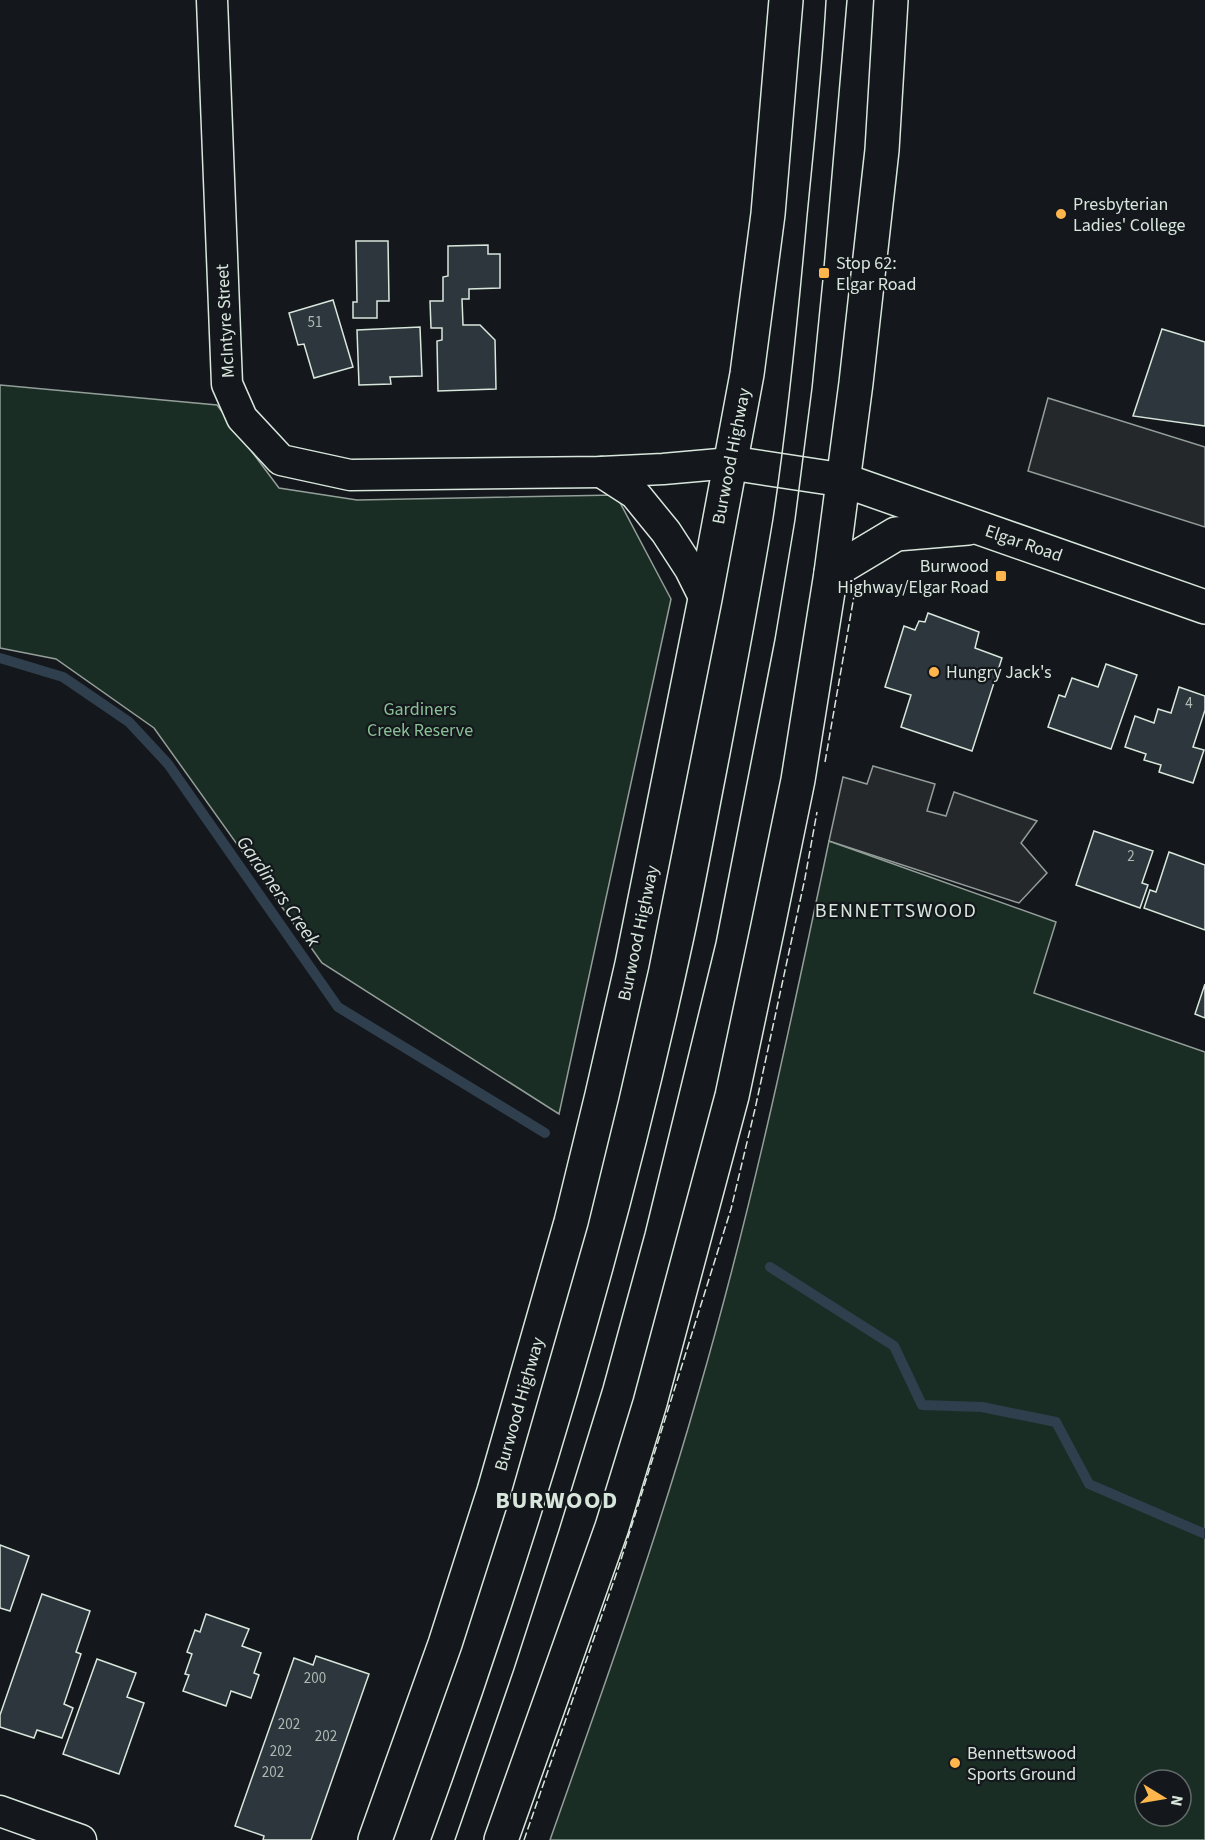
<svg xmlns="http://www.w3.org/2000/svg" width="1205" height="1840" viewBox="0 0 1205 1840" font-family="'Source Sans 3',sans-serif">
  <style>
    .green { fill: #1a2d24; stroke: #939e99; stroke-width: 1.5; fill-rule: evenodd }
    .parking { fill: #24282b; stroke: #939e99; stroke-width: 1.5 }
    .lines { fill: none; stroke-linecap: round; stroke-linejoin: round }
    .stream { stroke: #2f3f4d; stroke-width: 10 }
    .building { fill: #2c363c; stroke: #d8e6dc; stroke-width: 1.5 }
    .minor-casing { stroke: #d8e6dc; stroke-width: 33 }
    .primary-casing { stroke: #d8e6dc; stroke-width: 36 }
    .trunk-casing { stroke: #d8e6dc; stroke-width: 36 }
    .minor { stroke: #14181c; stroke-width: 30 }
    .primary { stroke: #14181c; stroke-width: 33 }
    .trunk { stroke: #14181c; stroke-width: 33 }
    .tram { stroke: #d8e6dc; stroke-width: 1.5 }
    .fence { stroke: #d8e6dc; stroke-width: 1.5; stroke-dasharray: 8 3; stroke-linecap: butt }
    .poi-dot { fill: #ffb74d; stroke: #14181c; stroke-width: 2 }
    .labels { text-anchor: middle; stroke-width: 4.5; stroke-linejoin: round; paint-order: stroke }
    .number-label { font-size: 15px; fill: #adbab4 }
    .poi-label { font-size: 18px; fill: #d8e6dc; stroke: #14181c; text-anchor: start }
    .street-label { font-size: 18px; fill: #d8e6dc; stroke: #14181c }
    .park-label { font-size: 18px; fill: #8ac095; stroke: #14181c }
    .water-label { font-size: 20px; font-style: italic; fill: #d8e6dc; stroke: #14181c }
    .neighbourhood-label { font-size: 20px; letter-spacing: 1.5px; fill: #d8e6dc; stroke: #14181c }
    .district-label { font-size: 24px; font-weight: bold; letter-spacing: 1.5px; fill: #d8e6dc; stroke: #14181c }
  </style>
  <rect width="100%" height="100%" fill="#14181c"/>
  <g class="green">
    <polygon points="0,385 217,405 279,488 357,500 616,495 671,599 559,1114 322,963 154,728 56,659 0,648"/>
    <path d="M829,841L1056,922L1034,993L1205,1052V1840H550C602,1692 655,1545 698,1394C751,1212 790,1027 829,841ZM1145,1780H1181V1816H1145Z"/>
  </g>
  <g class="parking">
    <polygon points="1048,398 1205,447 1205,527 1028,471"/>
    <polygon points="873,766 935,784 927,811 946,816 954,792 1037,821 1021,843 1047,873 1019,903 829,841 843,777 867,784"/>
  </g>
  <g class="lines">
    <g class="stream">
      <polyline points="0,658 63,677 129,722 168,764 338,1007 545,1133"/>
      <polyline points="770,1267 894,1346 922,1405 982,1407 1056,1422 1089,1484 1205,1534"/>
    </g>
  </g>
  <g class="building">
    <polygon points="356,241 388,241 389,301 377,301 377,318 353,318 353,302 357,302"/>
    <polygon points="488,245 488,254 500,254 500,288 469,289 469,299 462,299 463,325 480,325 495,340 496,389 438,391 437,341 442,340 442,328 431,328 430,301 443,301 443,277 448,276 448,246"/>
    <polygon points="333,300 353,367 314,378 304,344 298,345 289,313"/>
    <polygon points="420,327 422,376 390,377 391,384 359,385 357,330"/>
    <polygon points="1162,329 1205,342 1205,426 1133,416"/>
    <polygon points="928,613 979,632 975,648 1002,658 972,751 901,727 911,695 885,687 904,626 915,630 919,621 925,622"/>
    <polygon points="1106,664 1137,675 1111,749 1048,727 1059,695 1065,697 1072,678 1098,687"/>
    <polygon points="1179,687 1205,696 1205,710 1193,747 1204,750 1193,783 1159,772 1161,765 1144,760 1146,754 1125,747 1135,716 1154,723 1158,709 1171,713"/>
    <polygon points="1094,831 1153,851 1142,883 1148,885 1140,908 1076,885"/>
    <polygon points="1169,852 1205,865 1205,930 1144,908 1150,890 1156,892"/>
    <polygon points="1205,984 1205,1018 1195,1014"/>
    <polygon points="0,1545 29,1556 10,1611 0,1608"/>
    <polygon points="42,1594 90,1611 76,1652 81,1654 64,1704 73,1708 62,1738 37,1730 34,1738 0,1727 0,1715"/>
    <polygon points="206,1614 249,1629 242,1646 261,1653 254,1673 259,1675 251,1698 231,1691 226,1706 183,1691 189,1675 185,1674 192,1654 187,1652 195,1630 200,1632"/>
    <polygon points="316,1656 369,1674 311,1840 263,1840 264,1836 235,1826 294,1658 313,1665"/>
    <polygon points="97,1659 136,1673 127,1697 144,1703 119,1774 63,1754"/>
  </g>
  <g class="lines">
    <g class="minor-casing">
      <g id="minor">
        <polyline points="212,0 227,384 242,418 281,460 350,475 601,472 663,469 731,463"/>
        <polyline points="601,472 635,494 666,532 690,569 705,599"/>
        <polyline points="0,1811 81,1840"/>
      </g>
    </g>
    <g class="primary-casing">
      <g id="primary">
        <polyline points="843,480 1205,607"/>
        <polyline points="831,573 896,534 968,528"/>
      </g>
    </g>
    <g class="trunk-casing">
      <g id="trunk">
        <polyline points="731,463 843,480"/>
        <polyline points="375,1840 445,1644 494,1491 571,1222 602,1095 632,964 705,599 747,374 768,214 786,0"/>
        <polyline points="501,1840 612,1527 650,1403 732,1096 768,926 798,780 831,573 856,383 882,150 891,0"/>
      </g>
    </g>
    <use href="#minor" class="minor"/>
    <use href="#primary" class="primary"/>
    <use href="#trunk" class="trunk"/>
    <g class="tram">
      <path d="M431,1840C538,1546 628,1245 694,939C706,883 716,827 727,771C743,687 759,604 773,519C788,419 798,318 807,217C814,145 822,73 826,0"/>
      <polyline points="455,1840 514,1669 559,1530 603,1387 645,1233 716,942 775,639 795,520 812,388 823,278 847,0"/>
    </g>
    <g class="fence">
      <polyline points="825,762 854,596"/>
      <polyline points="524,1840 619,1566 731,1209 755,1109 805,878 817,812"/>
    </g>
  </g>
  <g class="poi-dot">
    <circle cx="1061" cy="214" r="6"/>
    <rect x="818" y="267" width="12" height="12" rx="3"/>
    <rect x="995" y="570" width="12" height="12" rx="3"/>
    <circle cx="934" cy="672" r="6"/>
    <circle cx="955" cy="1763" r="6"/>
  </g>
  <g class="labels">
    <g class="number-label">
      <text x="315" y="327">51</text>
      <text x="1189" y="708">4</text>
      <text x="1131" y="861">2</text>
      <text x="315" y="1683">200</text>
      <text x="289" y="1729">202</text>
      <text x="326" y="1741">202</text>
      <text x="281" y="1756">202</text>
      <text x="273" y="1777">202</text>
    </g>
    <g class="poi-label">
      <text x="1073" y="210">Presbyterian<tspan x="1073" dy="21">Ladies' College</tspan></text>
      <text x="836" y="269">Stop 62:<tspan x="836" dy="21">Elgar Road</tspan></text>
      <text x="989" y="572" text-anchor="end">Burwood<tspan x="989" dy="21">Highway/Elgar Road</tspan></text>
      <text x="946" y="678">Hungry Jack's</text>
      <text x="967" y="1759">Bennettswood<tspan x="967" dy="21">Sports Ground</tspan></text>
    </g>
    <g class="street-label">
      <text transform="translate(225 321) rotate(-93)" y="6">McIntyre Street</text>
      <text transform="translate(731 456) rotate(-79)" y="6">Burwood Highway</text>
      <text transform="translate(1024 543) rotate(19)" y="6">Elgar Road</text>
      <text transform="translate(638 933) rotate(-78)" y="6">Burwood Highway</text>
      <text transform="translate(519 1404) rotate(-74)" y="6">Burwood Highway</text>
    </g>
    <g class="park-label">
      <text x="420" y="715">Gardiners<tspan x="420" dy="21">Creek Reserve</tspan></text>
    </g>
    <g class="water-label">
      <text transform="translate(279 891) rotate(55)" y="7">Gardiners Creek</text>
    </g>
    <g class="neighbourhood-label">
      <text x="896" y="917">BENNETTSWOOD</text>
    </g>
    <g class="district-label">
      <text x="557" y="1508">BURWOOD</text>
    </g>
  </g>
  <g transform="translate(1163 1798) rotate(101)"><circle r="28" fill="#14181c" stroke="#626a69" stroke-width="1.5"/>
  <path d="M0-4.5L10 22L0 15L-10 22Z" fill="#ffb74d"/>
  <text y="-9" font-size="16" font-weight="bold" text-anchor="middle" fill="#d8e6dc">N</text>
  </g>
</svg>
